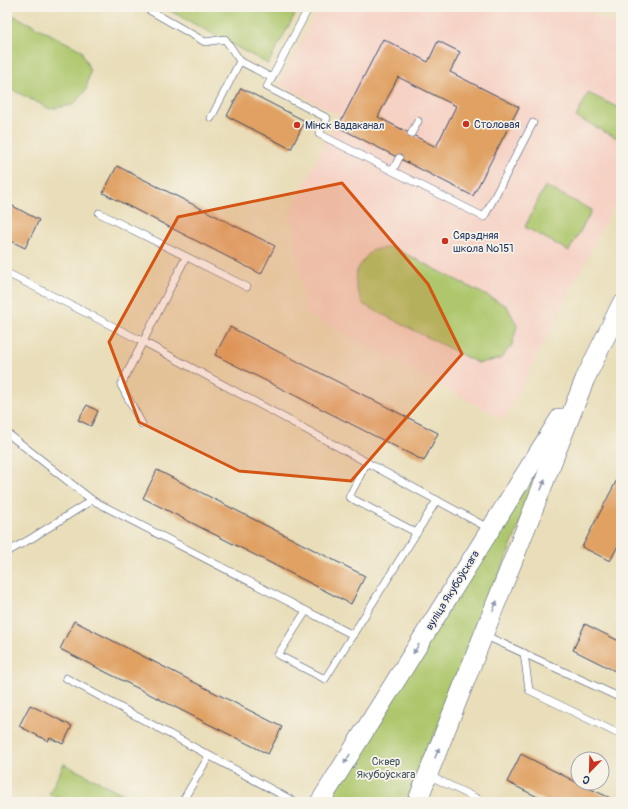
<svg xmlns="http://www.w3.org/2000/svg" width="628" height="809" viewBox="0 0 628 809" font-family="Pangolin,sans-serif">
  <style>
    .built { fill: #f6d2c5 }
    .green { fill: #aec76d; stroke: #647b66 }
    .building { fill: #e0a164; fill-rule: evenodd }
    .lines { fill: none; stroke-linecap: round; stroke-linejoin: round }
    .lane-casing { stroke: #3a496c; stroke-width: 8 }
    .secondary-casing { stroke: #3a496c; stroke-width: 20 }
    .lane { stroke: #fff; stroke-width: 7 }
    .secondary { stroke: #fff; stroke-width: 19 }
    .oneway { fill: #8d97ae }
    .marked { fill: #d45514; fill-opacity: 0.2; stroke: #d45514; stroke-width: 3; stroke-linejoin: round }
    .poi-dot { fill: #c8321e; stroke: #f7f3e8; stroke-width: 1.5 }
    .labels { text-anchor: middle; stroke-width: 3.5; stroke-linejoin: round; paint-order: stroke }
    .poi-label { font-size: 11px; fill: #1b2f5e; stroke: #f7f3e8; text-anchor: start }
    .street-label { font-size: 11px; fill: #1b2f5e; stroke: #f7f3e8 }
    .park-label { font-size: 11px; fill: #405562; stroke: #f7f3e8 }
  </style>
  <rect width="100%" height="100%" fill="#f7f3e8"/>
  <filter id="ink" filterUnits="userSpaceOnUse"><feTurbulence type="fractalNoise" baseFrequency=".025" numOctaves="2"/><feDisplacementMap in="SourceGraphic" scale="8" xChannelSelector="R" yChannelSelector="G"/><feConvolveMatrix kernelMatrix="1 2 1 2 8 2 1 2 1" color-interpolation-filters="sRGB"/></filter>
  <filter id="wash" filterUnits="userSpaceOnUse"><feTurbulence type="fractalNoise" baseFrequency=".012" numOctaves="4" result="noise"/><feDisplacementMap in="SourceGraphic" scale="16" xChannelSelector="R" yChannelSelector="G"/><feGaussianBlur stdDeviation="0.9" result="paint"/><feColorMatrix in="noise" values="0 0 0 0 0 0 0 0 0 0 0 0 0 0 0 0 0 1.4 0 .05"/><feComposite in="paint" operator="in"/></filter>
  <g filter="url(#wash)">
    <rect width="100%" height="100%" fill="#e9deb9"/>
    <polygon class="built" points="319,7 577,7 621,27 621,192 504,420 305,313 291,213 338,115 279,84"/>
    <g class="green">
      <polygon points="163,7 299,7 268,64"/>
      <polygon points="7,12 81,50 90,71 86,90 73,105 50,109 7,87"/>
      <polygon points="588,93 621,109 621,140 576,117"/>
      <polygon points="545,186 592,210 569,251 525,227"/>
      <path d="M392,247L507,306L517,326L512,345L500,359L478,363L364,305C350,278 353,272 372,250Z"/>
      <polygon points="538,469 542,470 407,802 326,802"/>
      <polygon points="64,764 133,799 131,802 64,802 49,794"/>
    </g>
    <g id="blocks">
      <g class="building">
        <path d="M383,39L428,62L438,41L460,52L450,72L519,107L473,196L338,127ZM398,77L456,106L436,147L378,117Z"/>
        <polygon points="241,88 305,121 291,149 227,116"/>
        <polygon points="117,166 275,246 261,274 103,193"/>
        <polygon points="7,203 39,220 25,248 7,239"/>
        <polygon points="230,327 438,433 424,461 215,355"/>
        <polygon points="87,405 98,411 91,426 78,420"/>
        <polygon points="157,470 365,576 351,604 143,498"/>
        <polygon points="621,472 621,540 610,561 582,547"/>
        <polygon points="74,621 282,727 268,754 60,649"/>
        <polygon points="585,624 621,642 621,674 573,650"/>
        <polygon points="30,705 72,726 63,744 50,738 48,741 19,726"/>
        <polygon points="521,754 578,783 619,802 548,802 507,782"/>
      </g>
    </g>
  </g>
  <g filter="url(#ink)">
    <use href="#blocks" fill-opacity="0" stroke="#3a496c" stroke-width="1"/>
    <g class="lines">
      <g class="lane-casing">
        <g id="lane">
          <polyline points="144,7 205,42 225,39 240,61 272,78"/>
          <polyline points="309,7 267,87 327,118 319,134 484,217 533,123"/>
          <polyline points="211,118 240,61"/>
          <polyline points="411,134 418,121"/>
          <polyline points="393,170 399,158"/>
          <polyline points="99,213 247,287"/>
          <polyline points="7,273 144,342 490,529"/>
          <polyline points="142,424 121,385 186,257"/>
          <polyline points="7,433 92,500 353,635"/>
          <polyline points="367,462 349,497 417,533"/>
          <polyline points="7,552 32,538 92,500"/>
          <polyline points="306,611 278,655 325,679 437,500"/>
          <polyline points="484,635 621,698"/>
          <polyline points="524,653 529,690 621,735"/>
          <polyline points="66,678 295,802"/>
          <polyline points="428,775 484,802"/>
          <polyline points="182,802 209,756"/>
        </g>
      </g>
      <g class="secondary-casing">
        <g id="secondary">
          <polyline points="320,802 560,418"/>
          <polyline points="417,802 585,379 621,305"/>
        </g>
      </g>
      <use href="#lane" class="lane"/>
      <use href="#secondary" class="secondary"/>
    </g>
    <defs><path id="oneway-solid" d="M-6-.8H1V-3.2L6.5 0L1 3.2V.8H-6Z"/></defs>
    <g class="oneway">
      <use href="#oneway-solid" transform="translate(543 485) rotate(-68)"/>
      <use href="#oneway-solid" transform="translate(495 606) rotate(-68)"/>
      <use href="#oneway-solid" transform="translate(416 649) rotate(122)"/>
      <use href="#oneway-solid" transform="translate(437 753) rotate(-68)"/>
      <use href="#oneway-solid" transform="translate(347 759) rotate(122)"/>
    </g>
  </g>
  <path class="marked" d="M342,183L428,284L462,354L351,481L239,471L139,422L109,342L178,217Z"/>
  <g class="poi-dot">
    <circle cx="466" cy="124" r="4"/>
    <circle cx="297" cy="125" r="4"/>
    <circle cx="445" cy="241" r="4"/>
  </g>
  <g class="labels">
    <g class="poi-label">
      <text x="474" y="128">Столовая</text>
      <text x="305" y="129">Мінск Вадаканал</text>
      <text x="453" y="239">Сярэдняя<tspan x="453" dy="13">школа №151</tspan></text>
    </g>
    <g class="street-label">
      <text transform="translate(452 590) rotate(-58)" y="4">вуліца Якубоўскага</text>
    </g>
    <g class="park-label">
      <text x="386" y="765">Сквер<tspan x="386" dy="13">Якубоўскага</tspan></text>
    </g>
  </g>
  <rect width="628" height="809" fill="none" stroke="#f7f3e8" stroke-width="24"/>
  <g transform="translate(590 771) rotate(203)"><circle r="19" fill="#f7f3e8" stroke="#9fa5b1"/>
  <path d="M0-3L7 15L0 10L-7 15Z" fill="#c8321e"/>
  <text y="-6" font-size="11" font-weight="bold" text-anchor="middle" fill="#1b2f5e">С</text>
  </g>
</svg>
